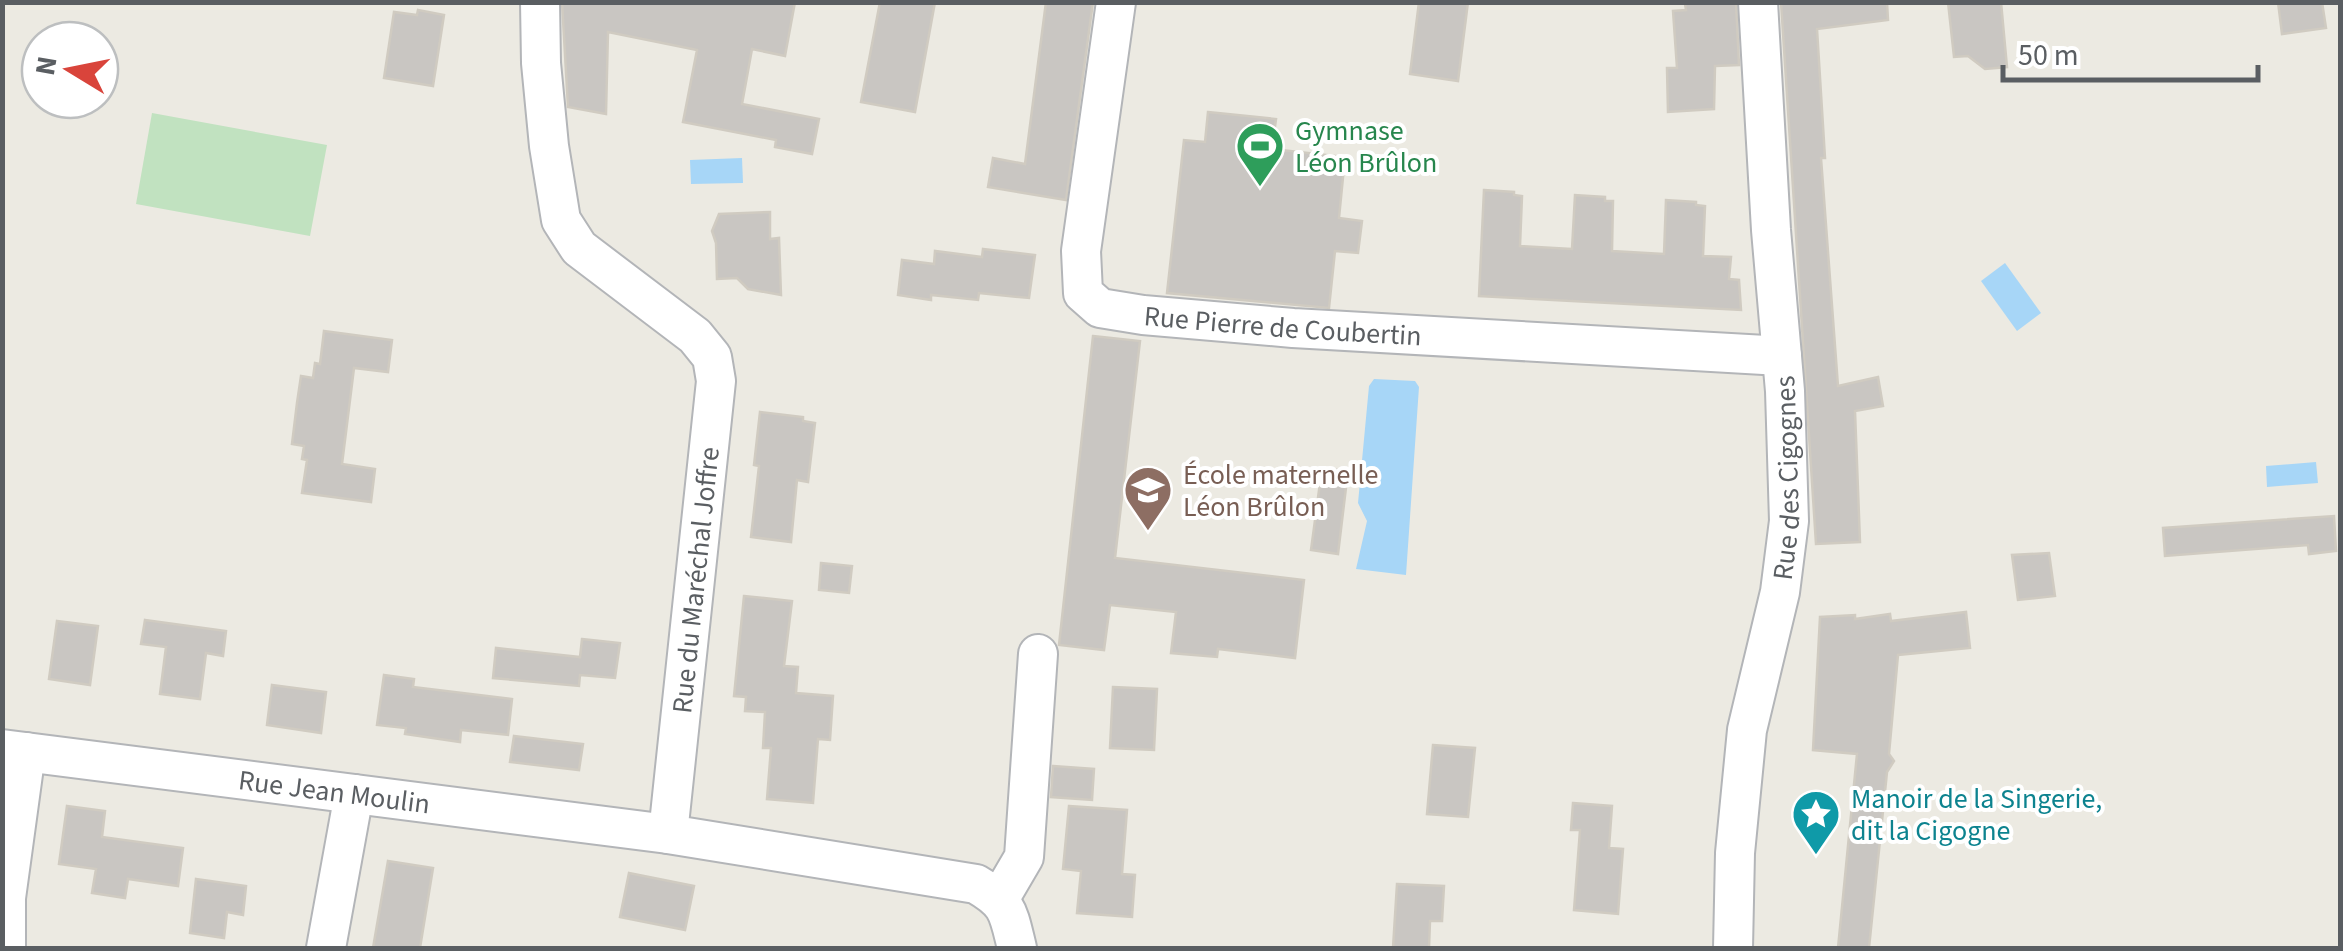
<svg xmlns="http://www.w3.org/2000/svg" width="2343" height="951" viewBox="0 0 2343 951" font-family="'Source Sans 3',sans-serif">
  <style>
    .green { fill: #c1e2c0 }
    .water { fill: #a7d6f7 }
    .building { fill: #c9c6c2; stroke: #d0cbc1; stroke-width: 2.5 }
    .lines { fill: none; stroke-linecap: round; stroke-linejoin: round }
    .minor-casing { stroke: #b3b5b8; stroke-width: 42 }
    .minor { stroke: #fff; stroke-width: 38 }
    .labels { text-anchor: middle; stroke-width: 8; stroke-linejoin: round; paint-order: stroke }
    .leisure-label { font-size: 28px; fill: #27864d; stroke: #fff; text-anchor: start }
    .street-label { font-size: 28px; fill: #5a5e62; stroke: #fff }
    .education-label { font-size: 28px; fill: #785e54; stroke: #fff; text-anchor: start }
    .culture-label { font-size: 28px; fill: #0d838f; stroke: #fff; text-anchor: start }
  </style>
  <rect width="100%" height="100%" fill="#eceae2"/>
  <polygon class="green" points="152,113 327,145 310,236 136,204"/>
  <g class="water">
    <polygon points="742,158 743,183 691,184 690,160"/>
    <polygon points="2005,263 2041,313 2017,331 1981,281"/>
    <polygon points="1374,379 1415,381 1419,387 1406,575 1356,569 1367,521 1358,503 1369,386"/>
    <polygon points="2316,462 2318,483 2267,487 2266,466"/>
  </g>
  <g class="building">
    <polygon points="562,2 795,2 785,56 752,49 742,104 819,119 812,154 775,147 776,140 683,122 697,50 608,32 606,114 568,107"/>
    <polygon points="880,2 935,2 915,112 861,102"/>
    <polygon points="1046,2 1093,2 1066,200 988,187 993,158 1025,164"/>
    <polygon points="1419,2 1468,2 1458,81 1410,74"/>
    <polygon points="1693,2 1736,2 1739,65 1715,66 1714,109 1668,112 1667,68 1677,68 1673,11 1686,10 1685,4"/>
    <polygon points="1781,2 1887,2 1888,20 1817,29 1825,158 1821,158 1838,386 1878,377 1883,406 1855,411 1860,542 1816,544"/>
    <polygon points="1948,2 2001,2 2007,67 1985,69 1968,56 1954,57"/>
    <polygon points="2278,2 2322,2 2326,28 2282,34"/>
    <polygon points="418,10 444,15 433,86 384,78 394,12 417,15"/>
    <polygon points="1208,112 1276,119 1272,149 1345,157 1339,218 1362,221 1358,253 1335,251 1329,308 1167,293 1184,140 1205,142"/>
    <polygon points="1484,190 1514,192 1514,195 1522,196 1520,246 1572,249 1575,195 1605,197 1605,201 1613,201 1612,251 1664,254 1666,200 1696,202 1696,205 1705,206 1703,256 1731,257 1729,279 1739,280 1741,310 1479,296"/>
    <polygon points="770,212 770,239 779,238 781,295 748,289 737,278 717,279 716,243 712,231 719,214"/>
    <polygon points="983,249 1035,255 1029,298 979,293 978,300 931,295 931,300 898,295 902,260 934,264 935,251 982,257"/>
    <polygon points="324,331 392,340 388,372 354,368 342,464 375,469 371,502 302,493 307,460 302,459 304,446 292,444 297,403 301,376 313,378 315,363 320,364"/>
    <polygon points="1093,336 1140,341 1115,558 1304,580 1295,658 1218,649 1217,657 1171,653 1176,612 1110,605 1104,650 1059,645"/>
    <polygon points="760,412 803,417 803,421 815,423 808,482 797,480 791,542 751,537 759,466 754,465"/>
    <polygon points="1322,468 1348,471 1338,554 1311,550"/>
    <polygon points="2334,516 2336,551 2309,554 2308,545 2165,556 2163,528"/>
    <polygon points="2049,553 2055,596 2018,600 2012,555"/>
    <polygon points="821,563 852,566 849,593 819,590"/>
    <polygon points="744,596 792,601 784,666 798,667 796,693 833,696 830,740 818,739 813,803 767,799 771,748 763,748 765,712 745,711 746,697 734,696"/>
    <polygon points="1966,612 1970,648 1898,655 1889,754 1894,761 1887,772 1869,948 1838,948 1857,754 1813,750 1820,617 1855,615 1855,619 1890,614 1891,621"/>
    <polygon points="145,620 226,631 223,656 206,653 200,699 160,694 166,647 141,644"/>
    <polygon points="57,621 98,626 90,685 49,679"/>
    <polygon points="582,639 620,643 615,678 580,675 579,686 493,678 496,648 580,657"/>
    <polygon points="384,675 414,679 413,687 512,699 508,735 461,730 460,742 405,734 406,728 377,725"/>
    <polygon points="272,685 326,692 321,733 267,725"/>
    <polygon points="1113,687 1157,689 1154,750 1110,748"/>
    <polygon points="514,736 583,744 579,770 510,762"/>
    <polygon points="1433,745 1475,748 1468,817 1427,814"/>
    <polygon points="1053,766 1094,769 1092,800 1051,797"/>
    <polygon points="1573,803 1612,806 1609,848 1623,849 1618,914 1574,910 1580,830 1571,830"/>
    <polygon points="67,806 105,811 102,837 183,848 178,886 128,879 125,898 92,893 96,869 59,864"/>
    <polygon points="1069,806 1127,810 1122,874 1135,875 1132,917 1077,913 1081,871 1063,869"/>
    <polygon points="388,861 433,868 420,948 373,948"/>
    <polygon points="629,873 694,886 685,930 620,917"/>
    <polygon points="196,879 246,886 243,915 227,912 224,938 190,933"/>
    <polygon points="1397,884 1444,886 1442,921 1430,921 1429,948 1393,948"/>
  </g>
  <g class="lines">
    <g class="minor-casing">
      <g id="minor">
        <path d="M540,2L541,63L549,146L561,220L579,248L695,336L712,357L716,381L668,834L976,884C1009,903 1008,912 1017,948"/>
        <path id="s1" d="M1116,2L1081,251L1083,293L1100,308L1143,315L1293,328L1782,356"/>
        <path id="s2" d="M2,749L668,834"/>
        <polyline points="1000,898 1024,857 1038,654"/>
        <polyline points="6,948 6,898 26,752"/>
        <polyline points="326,948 354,794"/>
        <path id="s3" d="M1733,948L1735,853L1747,730L1780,592L1789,521L1785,391L1771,230L1758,2"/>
      </g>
    </g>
    <use href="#minor" class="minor"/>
  </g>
  <defs>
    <g id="stadium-pin" transform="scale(2.5)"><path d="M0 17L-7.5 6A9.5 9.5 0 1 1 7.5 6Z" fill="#2e9e5b" stroke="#fff"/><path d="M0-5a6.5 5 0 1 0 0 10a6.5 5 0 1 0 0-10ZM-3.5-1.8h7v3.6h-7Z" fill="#fff"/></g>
    <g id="school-pin" transform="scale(2.5)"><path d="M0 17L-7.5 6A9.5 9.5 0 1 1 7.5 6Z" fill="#8d6e63" stroke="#fff"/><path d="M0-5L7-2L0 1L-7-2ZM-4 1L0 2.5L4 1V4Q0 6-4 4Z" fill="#fff"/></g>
    <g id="sight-pin" transform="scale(2.5)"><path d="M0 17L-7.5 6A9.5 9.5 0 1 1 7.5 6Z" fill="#0f9aa8" stroke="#fff"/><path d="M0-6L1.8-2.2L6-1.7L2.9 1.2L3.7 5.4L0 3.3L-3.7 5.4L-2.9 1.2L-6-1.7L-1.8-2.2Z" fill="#fff"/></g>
  </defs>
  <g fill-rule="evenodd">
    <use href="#stadium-pin" x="1260" y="146"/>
    <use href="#school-pin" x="1148" y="490"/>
    <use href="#sight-pin" x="1816" y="814"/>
  </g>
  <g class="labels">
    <g class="leisure-label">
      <text x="1295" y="140">Gymnase<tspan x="1295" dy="32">Léon Brûlon</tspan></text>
    </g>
    <g class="street-label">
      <text dy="10" stroke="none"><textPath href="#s1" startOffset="500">Rue Pierre de Coubertin</textPath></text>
      <text dy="10" stroke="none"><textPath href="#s3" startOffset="475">Rue des Cigognes</textPath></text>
      <text transform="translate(695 580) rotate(-84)" y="10">Rue du Maréchal Joffre</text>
      <text dy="10" stroke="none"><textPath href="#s2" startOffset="335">Rue Jean Moulin</textPath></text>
    </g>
    <g class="education-label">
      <text x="1183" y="484">École maternelle<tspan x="1183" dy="32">Léon Brûlon</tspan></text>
    </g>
    <g class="culture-label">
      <text x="1851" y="808">Manoir de la Singerie,<tspan x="1851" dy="32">dit la Cigogne</tspan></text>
    </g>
  </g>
  <rect width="2343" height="951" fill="none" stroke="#5a5e62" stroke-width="10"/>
  <g transform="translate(70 70) rotate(280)"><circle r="48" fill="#ffffff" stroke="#bdbfc0" stroke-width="2.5"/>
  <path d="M0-8L18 38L0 25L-18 38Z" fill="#d9443b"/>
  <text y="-15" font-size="28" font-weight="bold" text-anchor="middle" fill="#5a5e62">N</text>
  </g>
  <path d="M2003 65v15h255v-15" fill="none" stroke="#5a5e62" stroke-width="5"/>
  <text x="2018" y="65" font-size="30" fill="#5a5e62" stroke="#ffffff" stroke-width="8" paint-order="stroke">50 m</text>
</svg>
